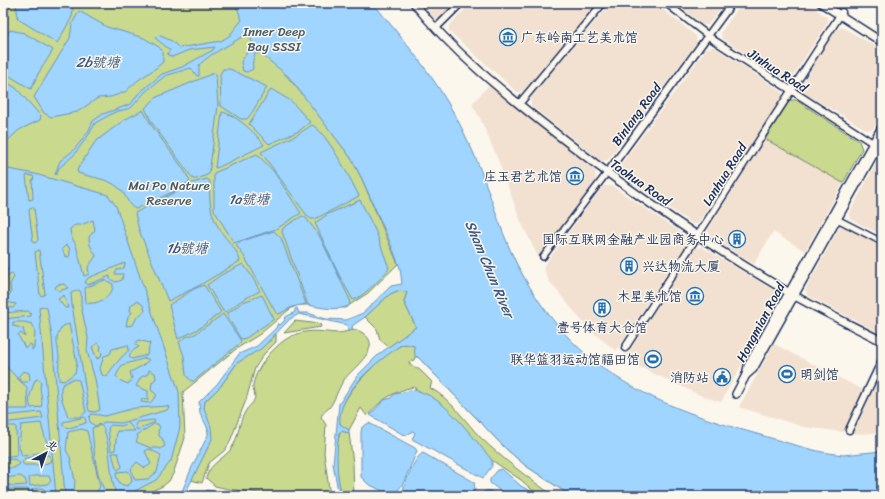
<svg xmlns="http://www.w3.org/2000/svg" width="885" height="499" viewBox="0 0 885 499" font-family="Sriracha,'LXGW WenKai TC',sans-serif">
  <style>
    .built { fill: #f2e1d0 }
    .green { fill: #c9d98e; stroke: #728476 }
    .water { fill: #9fd5fe; stroke: #6a93be; fill-rule: evenodd }
    .lines { fill: none; stroke-linecap: round; stroke-linejoin: round }
    .minor-casing { stroke: #1b2f5e; stroke-width: 8 }
    .tertiary-casing { stroke: #1b2f5e; stroke-width: 9 }
    .secondary-casing { stroke: #1b2f5e; stroke-width: 10 }
    .minor { stroke: #fbf7ec; stroke-width: 5 }
    .tertiary { stroke: #fbf7ec; stroke-width: 6 }
    .secondary { stroke: #fbf7ec; stroke-width: 7 }
    .labels { text-anchor: middle; stroke-width: 3; stroke-linejoin: round; paint-order: stroke }
    .park-label { font-size: 13px; fill: #465a6a; stroke: #fbf7ec }
    .poi-label { font-size: 13px; fill: #1b2f5e; stroke: #fbf7ec; text-anchor: end }
    .street-label { font-size: 13px; fill: #1b2f5e; stroke: #fbf7ec }
    .water-label { font-size: 14px; font-style: italic; fill: #3c5886; stroke: #fbf7ec }
  </style>
  <rect width="100%" height="100%" fill="#fbf7ec"/>
  <filter id="ink" filterUnits="userSpaceOnUse"><feTurbulence type="fractalNoise" baseFrequency=".025" numOctaves="2"/><feDisplacementMap in="SourceGraphic" scale="8" xChannelSelector="R" yChannelSelector="G"/><feConvolveMatrix kernelMatrix="1 2 1 2 8 2 1 2 1" color-interpolation-filters="sRGB"/></filter>
  <g filter="url(#ink)">
    <g class="built">
      <polygon points="423,3 455,3 439,19 434,18"/>
      <polygon points="471,3 598,3 522,92 517,92 449,31 449,26"/>
      <polygon points="611,3 655,3 696,36 697,42 608,160 601,161 531,106 531,97"/>
      <polygon points="675,3 725,3 708,25 703,25"/>
      <polygon points="742,3 807,3 827,17 828,22 791,79 785,80 722,38 721,32"/>
      <polygon points="842,27 882,50 882,113 873,129 867,130 806,94 801,86 835,31"/>
      <polygon points="714,47 781,91 783,96 698,223 694,225 620,174 619,167 707,48"/>
      <polygon points="489,85 595,171 596,180 538,257 521,222 498,160 481,120 472,104"/>
      <polygon points="765,139 843,183 805,251 773,232 754,264 709,237 708,230"/>
      <polygon points="882,157 882,235 850,219 849,214 879,158"/>
      <polygon points="603,186 612,186 686,236 687,243 616,351 587,327 549,281 543,267"/>
      <polygon points="845,227 882,246 882,334 808,296 805,290 839,228"/>
      <polygon points="702,247 778,293 779,298 721,402 702,396 633,364 625,358 695,248"/>
      <polygon points="774,344 863,390 844,432 804,427 739,407"/>
      <polygon points="882,372 882,432 863,434 853,433"/>
    </g>
    <g class="green">
      <polygon points="3,3 296,3 284,73 310,103 351,158 362,179 398,264 368,293 345,308 307,305 298,305 290,309 260,334 236,349 183,392 185,438 173,474 169,481 163,486 140,496 3,496"/>
      <polygon points="790,100 796,100 859,141 862,149 843,183 765,139"/>
      <polygon points="397,291 407,292 404,302 416,327 389,347 380,340 377,329 365,317 390,294"/>
      <polygon points="295,321 320,324 321,327 284,333"/>
      <path d="M357,330C389,344 354,366 344,380C338,388 335,401 329,408C326,411 323,412 321,417L326,425L324,453L330,496H281L228,489L215,486L206,478C211,460 227,459 234,444C239,433 239,422 245,412C247,407 254,404 255,397C255,393 252,389 253,385C256,366 279,339 297,334C311,329 323,332 337,333C343,333 350,330 357,330Z"/>
      <polygon points="276,334 276,342 264,354 255,368 246,400 229,444 224,451 209,463 202,483 191,480 210,443 204,408 205,401 220,387 237,363 271,340"/>
      <path d="M405,344L414,346L571,496L526,466L505,448L418,357H415L414,360L408,363L420,370L432,382L430,388C450,398 465,421 480,437C503,459 528,478 554,496H539L521,480L487,457L430,398L413,387C392,392 381,400 367,416L361,408L349,430L342,427C325,408 386,349 405,344Z"/>
      <path d="M341,431L349,433L353,463L354,496H342C337,478 333,448 341,431Z"/>
    </g>
    <g class="water">
      <polygon points="3,3 11,3 3,22"/>
      <polygon points="16,3 65,3 73,9 72,17 57,43 18,19"/>
      <path d="M235,3H373C399,35 427,67 448,103C458,119 466,137 474,154C492,195 502,241 525,279C580,374 656,406 757,434C778,440 800,447 822,452L843,455L882,451V496H571L526,466L505,448L419,358L415,356L414,346L405,344C399,345 394,350 389,354C369,368 337,397 340,424L349,430V433L341,431L339,433C336,454 336,475 342,496H339L333,464L339,404L357,376L379,354L416,327L404,302L407,292L397,291L390,294L365,317L352,326L353,330L348,331L347,325L299,314L290,319L262,348L237,363L220,387L205,401L204,408L211,427L212,439L184,496H180L192,467L208,435V429L200,413L199,402L217,384L239,354L257,346L276,328L278,323L280,325L285,320L284,318L295,312V309L297,308L299,313H308L326,319L346,320L363,313L391,286L402,284L400,268L390,242L362,179L351,158L289,77L260,53L255,54C253,59 252,63 253,69L247,72L243,71L241,62L253,43L247,33C232,45 213,51 199,65V76H197L191,68L165,76L145,92L131,108L115,112L95,123L90,133L74,155L59,168L56,175L55,174L60,161L74,150L88,132L93,121L103,114L131,104L138,94L162,74L182,67L213,50L215,47L189,50L172,57L167,54L170,50L155,38L158,35L172,41L179,48L221,41L229,36L242,20Z"/>
      <polygon points="79,11 107,27 144,38 159,47 163,52 163,62 156,68 137,81 125,92 111,97 98,98 77,112 51,117 44,113 34,97 70,38 72,24"/>
      <polygon points="10,30 24,33 53,50 38,74 31,89 3,72 3,41"/>
      <polygon points="223,69 230,69 267,87 253,111 247,119 241,119 221,106 220,74"/>
      <polygon points="214,73 216,74 218,106 209,174 198,179 193,179 152,123 145,108 157,97"/>
      <polygon points="3,80 16,88 41,116 40,120 19,130 3,145"/>
      <polygon points="271,89 291,101 310,122 299,131 269,144 249,124"/>
      <path d="M143,110L152,126L184,170L190,181L181,188L136,209C128,207 126,193 119,188C108,178 92,178 78,173L77,170L95,142L124,120Z"/>
      <path d="M222,112C235,114 257,134 264,145L219,167L215,168Z"/>
      <path d="M312,125C326,131 351,180 359,196L315,219H311L308,217L261,152L297,135Z"/>
      <polygon points="257,154 274,172 301,213 276,229 234,243 214,210 214,173"/>
      <path d="M3,168L35,174L108,195L116,206L179,392L180,427L171,461L156,480L125,496H111L115,490C110,478 110,434 101,425L92,428C94,449 95,478 108,496H95L100,486L87,431L82,429L68,432L66,450L70,457L75,481L74,492L80,496H65L52,337L47,308L42,306L39,308L56,496H47L43,488L33,489L31,496H29L28,489H9L7,492V496H3V468H14L20,464L19,461L12,459L3,461V455L4,457L17,455L16,426H3V423L43,418L41,412L3,416V409H28L27,387C18,381 12,371 3,364V319L31,316V314L28,311L3,313V307L13,308L16,304L6,302L5,299L11,293L10,284L14,277L12,273L8,275L6,280L4,278L8,269L5,267L3,268ZM27,175L33,176L34,179L32,180L33,199L29,200L26,176ZM32,207L34,208L38,240L35,243L33,242L29,210ZM93,220L95,230L89,237L90,245L96,256L88,267L89,274L84,276L76,245L71,236L70,229L75,225H81ZM66,245L69,247L70,254L69,257L65,256L62,249ZM39,250L45,294L42,296L40,295L35,252ZM125,263L124,268L117,270L115,274H123L122,280L116,282L110,279V276L87,285L85,282L88,278ZM105,280L113,284C114,297 97,305 86,303L85,288ZM64,284L68,288L59,291L55,288L57,285ZM79,290L81,292V306L88,338L87,351L95,379L100,410L95,412L89,411L72,305L71,293ZM64,295L68,308H65L58,299ZM137,301L143,305L145,311L137,317L133,325L126,326L128,316L132,313L130,310L131,305ZM13,322H24L32,324L35,330L34,349L32,350V345L29,344V346L25,348L18,335L21,333L25,337L23,328L13,326ZM69,324L77,363L75,373L64,381L59,380C58,372 59,365 59,357C58,343 53,339 63,326ZM138,340L150,343L147,355L132,359L129,357L132,351L139,347L135,344ZM98,343L101,346L100,350L102,352L101,357L97,359L92,347ZM128,345L129,350C124,354 108,372 107,377L102,375L100,368L104,356L110,354L112,349ZM146,358L149,360L142,366L130,372L132,379L128,384L121,381L116,376L122,365ZM149,370L155,373L156,379L152,382L151,390L157,395L150,403L141,402L142,399L148,400V391L136,386L141,377L148,374ZM23,371L29,373L30,379L27,382H22L18,377ZM39,379L41,382C38,391 44,398 41,407L31,408C27,399 32,389 35,380ZM72,379L79,380L86,412L80,417H68C65,405 58,397 62,385ZM167,406L169,407L167,410L121,423L105,422L95,426L90,422L89,417L92,414L105,416L135,408ZM85,417L86,423L69,428L63,426V422ZM154,420L155,422L137,430L135,425L137,422ZM41,423C43,433 47,441 49,451L22,456L19,447L21,425ZM128,423L135,431H117L115,450L111,451L108,428L111,425L122,426ZM154,424H158L160,428L158,430L159,436L162,438L165,446L160,449L158,448H151L136,442L138,438L137,435ZM149,449L161,455L157,472L148,479L135,480L131,469L137,462L145,468L151,464L145,451ZM112,453H118L122,467L118,470L116,468ZM48,455L51,458L50,462L41,465H24L22,462L25,458ZM128,471L131,475L132,482L127,486L120,484L116,476L117,472ZM20,476L25,479L27,485L13,486L5,484V478ZM34,476H49L51,481L47,484L30,486L29,478Z"/>
      <path d="M207,179L210,181C209,205 210,217 225,237C231,244 238,252 240,261L200,285L168,301L139,230L135,213L192,183Z"/>
      <path d="M360,200L376,232L389,268C387,274 360,299 353,300L338,273L315,223L328,214Z"/>
      <path d="M302,216L305,217L319,235L350,300L349,306C336,311 322,308 308,305L282,232L283,228Z"/>
      <polygon points="274,231 281,238 306,304 292,307 279,314 276,313 244,256 236,245 242,241"/>
      <polygon points="243,264 251,275 260,291 242,300 226,312 223,311 207,285 221,275"/>
      <polygon points="204,285 221,312 200,328 178,339 169,305 194,289"/>
      <polygon points="262,295 274,319 246,338 241,339 228,318 228,313 243,302"/>
      <polygon points="223,314 241,341 240,343 194,381 191,381 186,375 184,356 179,342 186,337 195,334"/>
      <path d="M414,390C444,395 472,437 492,460V466L483,478L412,439L415,433L413,431L407,435L402,434L370,415L384,400L391,398L394,394Z"/>
      <polygon points="369,423 415,448 417,451 403,484 393,496 368,484 361,477 361,432 362,427"/>
      <path d="M423,453L474,482L475,490L471,496H401C404,486 414,457 423,453Z"/>
      <path d="M502,469L521,486L539,496C514,496 510,499 490,483V479L498,470Z"/>
      <polygon points="207,490 239,496 201,496"/>
      <polygon points="485,491 490,491 497,496 480,496"/>
    </g>
    <g class="lines">
      <g class="minor-casing">
        <g id="minor">
          <polyline points="835,218 882,242"/>
          <polyline points="543,257 607,173"/>
        </g>
      </g>
      <g class="tertiary-casing">
        <g id="tertiary">
          <polyline points="666,3 715,41 882,149"/>
          <polyline points="436,28 461,3"/>
          <polyline points="519,104 603,3"/>
          <polyline points="607,173 732,3"/>
          <polyline points="625,348 842,12"/>
          <polyline points="849,430 882,360"/>
        </g>
      </g>
      <g class="secondary-casing">
        <g id="secondary">
          <path d="M414,3C452,51 502,91 549,128C625,188 704,243 788,292C819,310 851,325 882,341"/>
          <polyline points="821,3 882,42"/>
          <polyline points="746,375 748,366 882,127"/>
          <polyline points="736,394 746,375 753,369 882,139"/>
        </g>
      </g>
      <use href="#minor" class="minor"/>
      <use href="#tertiary" class="tertiary"/>
      <use href="#secondary" class="secondary"/>
    </g>
  </g>
  <defs>
    <g id="museum-ring" transform="scale(0.9)"><circle r="9.5" fill="#fbf7ec" stroke="#1f6fb2" stroke-width="1.5"/><path d="M0-6L6-3V-2H-6V-3ZM-5-1h2V3h-2ZM-1-1h2V3h-2ZM3-1h2V3H3ZM-6 4H6V6H-6Z" fill="#1f6fb2"/></g>
    <g id="building-ring" transform="scale(0.9)"><circle r="9.5" fill="#fbf7ec" stroke="#1f6fb2" stroke-width="1.5"/><path d="M-4-6H4V6H1V3H-1V6H-4ZM-2.5-4.3h1.7v1.8h-1.7ZM.8-4.3h1.7v1.8H.8ZM-2.5-1h1.7V.8h-1.7ZM.8-1h1.7V.8H.8Z" fill="#1f6fb2"/></g>
    <g id="stadium-ring" transform="scale(0.9)"><circle r="9.5" fill="#fbf7ec" stroke="#1f6fb2" stroke-width="1.5"/><path d="M0-5a6.5 5 0 1 0 0 10a6.5 5 0 1 0 0-10ZM-3.5-1.8h7v3.6h-7Z" fill="#1f6fb2"/></g>
    <g id="civic-ring" transform="scale(0.9)"><circle r="9.5" fill="#fbf7ec" stroke="#1f6fb2" stroke-width="1.5"/><path d="M-.6-6.5H3V-4.5H.6V-3L4-1V1h2V6H-6V1h2V-1L-.6-3ZM-1.2 2.5V6h2.4V2.5Z" fill="#1f6fb2"/></g>
  </defs>
  <g fill-rule="evenodd">
    <use href="#museum-ring" x="508" y="37"/>
    <use href="#museum-ring" x="575" y="176"/>
    <use href="#building-ring" x="737" y="239"/>
    <use href="#building-ring" x="629" y="266"/>
    <use href="#museum-ring" x="695" y="296"/>
    <use href="#building-ring" x="602" y="308"/>
    <use href="#stadium-ring" x="653" y="359"/>
    <use href="#stadium-ring" x="787" y="374"/>
    <use href="#civic-ring" x="722" y="377"/>
  </g>
  <g class="labels">
    <g class="park-label">
      <text x="274" y="36">Inner Deep<tspan x="274" dy="15">Bay SSSI</tspan></text>
      <text x="169" y="190">Mai Po Nature<tspan x="169" dy="15">Reserve</tspan></text>
    </g>
    <g class="poi-label">
      <text x="521" y="42" text-anchor="start">广东岭南工艺美术馆</text>
      <text x="562" y="181">庄玉君艺术馆</text>
      <text x="724" y="244">国际互联网金融产业园商务中心</text>
      <text x="642" y="271" text-anchor="start">兴达物流大厦</text>
      <text x="682" y="301">木星美术馆</text>
      <text x="602" y="332" text-anchor="middle">壹号体育大仓馆</text>
      <text x="640" y="364">联华篮羽运动馆福田馆</text>
      <text x="800" y="379" text-anchor="start">明剑馆</text>
      <text x="709" y="382">消防站</text>
    </g>
    <g class="street-label">
      <text transform="translate(778 70) rotate(33)" y="5">Jinhua Road</text>
      <text transform="translate(636 114) rotate(-54)" y="5">Binlang Road</text>
      <text transform="translate(724 174) rotate(-58)" y="5">Lanhua Road</text>
      <text transform="translate(641 182) rotate(35)" y="5">Taohua Road</text>
      <text transform="translate(760 322) rotate(-62)" y="5">Hongmian Road</text>
    </g>
    <g class="water-label">
      <text x="98" y="67">2b號塘</text>
      <text x="249" y="204">1a號塘</text>
      <text x="187" y="253">1b號塘</text>
      <text transform="translate(490 269) rotate(67)" y="5">Sham Chun River</text>
    </g>
  </g>
  <rect width="885" height="499" fill="none" stroke="#fbf7ec" stroke-width="16"/>
  <rect x="8" y="8" width="869" height="483" fill="none" stroke="#1b2f5e" stroke-width="1.5" filter="url(#ink)"/>
  <g transform="translate(46 453) rotate(41)" stroke="#fbf7ec" stroke-width="3" paint-order="stroke">
  <path d="M0-3L7 15L0 10L-7 15Z" fill="#1b2f5e"/>
  <text y="-6" font-size="11" font-weight="bold" text-anchor="middle" fill="#1b2f5e">北</text>
  </g>
</svg>
